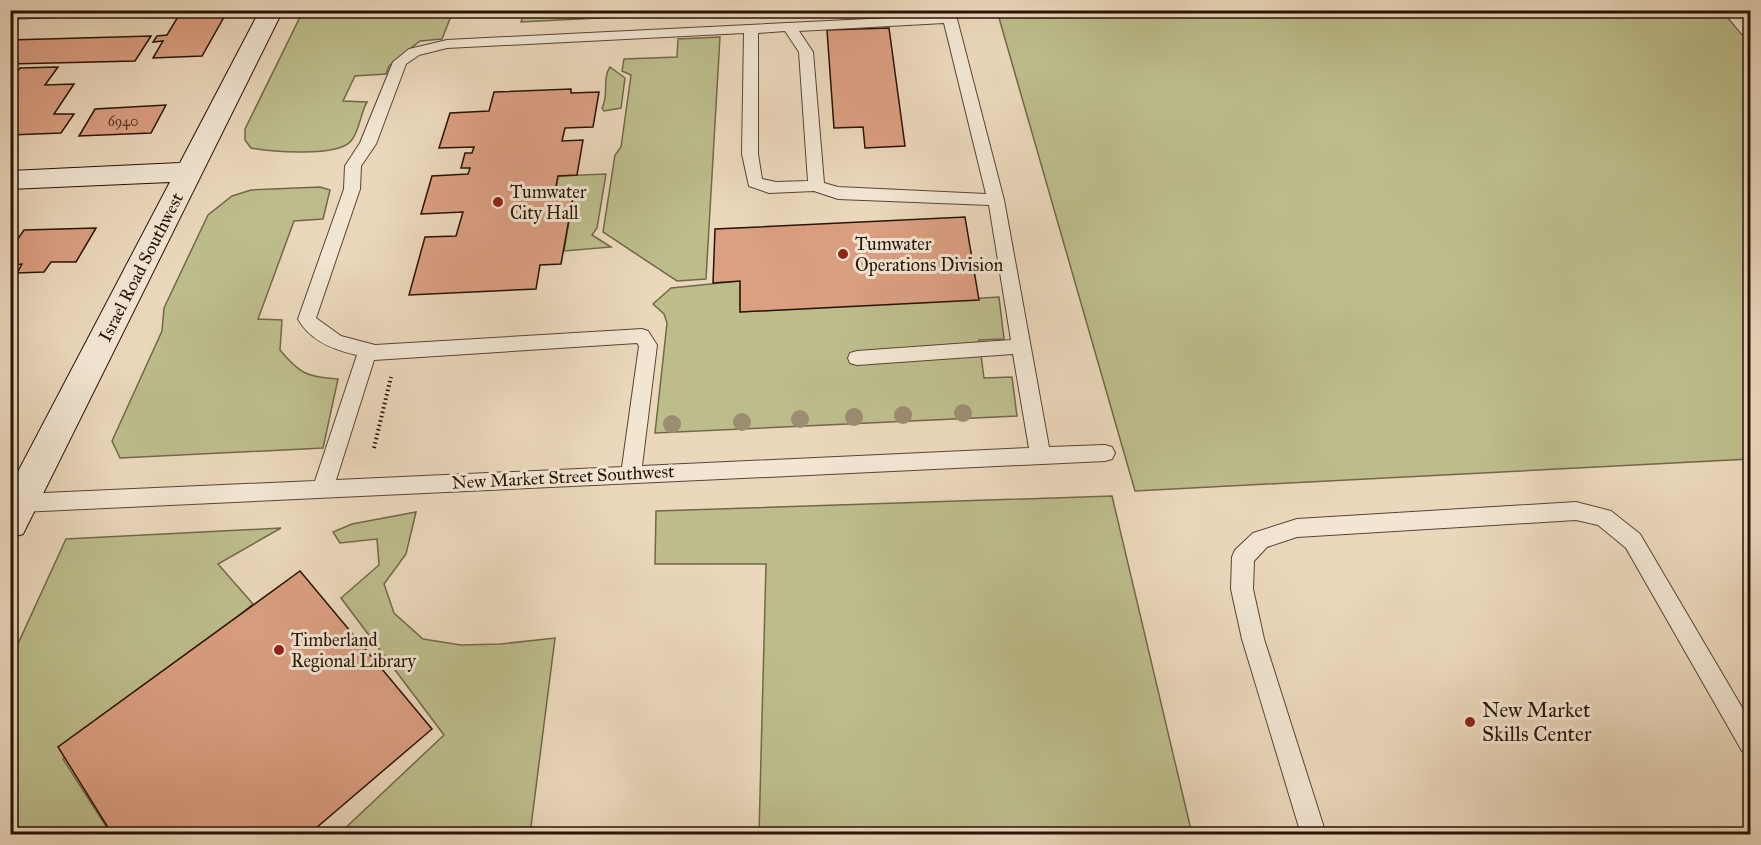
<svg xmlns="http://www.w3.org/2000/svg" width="1761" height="845" viewBox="0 0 1761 845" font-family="'IM FELL Great Primer',serif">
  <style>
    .green { fill: #bdbd8c; stroke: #726848; stroke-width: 1.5 }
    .building { fill: #db9f82; stroke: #281205; stroke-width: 1.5 }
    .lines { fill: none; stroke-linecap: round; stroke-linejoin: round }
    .lane-casing { stroke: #594433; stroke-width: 2 }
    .street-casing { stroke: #594433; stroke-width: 2 }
    .secondary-casing { stroke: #281205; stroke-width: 2 }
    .path { stroke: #281205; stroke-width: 4; stroke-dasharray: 1.5 3; stroke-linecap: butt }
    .lane { fill: #f2e6d3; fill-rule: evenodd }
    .street { fill: #f2e6d3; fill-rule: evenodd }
    .secondary { fill: #f2e6d3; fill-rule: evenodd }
    .tree { fill: #9c8c71 }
    .poi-dot { fill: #8f2418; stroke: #f2e6d3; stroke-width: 2 }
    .labels { text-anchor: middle; stroke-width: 6; stroke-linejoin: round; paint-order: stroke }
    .far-number-label { font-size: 14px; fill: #553524 }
    .poi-label { font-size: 18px; fill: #281205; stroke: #f2e6d3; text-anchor: start }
    .street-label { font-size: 18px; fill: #281205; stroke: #f2e6d3 }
    .near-poi-label { font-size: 21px; fill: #281205; stroke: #f2e6d3; text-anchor: start }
  </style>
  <rect width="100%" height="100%" fill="#ebd8bc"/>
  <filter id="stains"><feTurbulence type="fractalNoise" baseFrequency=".00333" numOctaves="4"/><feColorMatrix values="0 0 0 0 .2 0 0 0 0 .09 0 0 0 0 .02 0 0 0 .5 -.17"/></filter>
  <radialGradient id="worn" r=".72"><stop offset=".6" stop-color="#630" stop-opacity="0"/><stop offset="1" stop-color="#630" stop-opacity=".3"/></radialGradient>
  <g class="green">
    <path d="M303,11H453L442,39L420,41L389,66L386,74L355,76L343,101L367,102C360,114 360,130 351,141C338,157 271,152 251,148L245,140V129Z"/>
    <polygon points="525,11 736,10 736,11 521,22"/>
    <polygon points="997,11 1733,11 1750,29 1750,459 1135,491"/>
    <polygon points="720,37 706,279 677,281 603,232 615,155 621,147 631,75 622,71 624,59 677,57 678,39"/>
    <path d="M610,67L625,78L621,108L604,111L602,108C609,96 602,78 610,67Z"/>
    <polygon points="606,174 597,228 592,235 611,247 564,251 574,191 555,192 558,176"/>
    <path d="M320,187L330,190L323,219L294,221L258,319L282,320L280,350C300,374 307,377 338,379L323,448L120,458L112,441L162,331L164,308L208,215L232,196L251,190Z"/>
    <polygon points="740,281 740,312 999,297 1004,339 979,340 984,378 1012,377 1017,416 655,433 667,323 664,314 653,304 671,288"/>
    <polygon points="1112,496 1192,834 759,834 766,564 655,564 656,511"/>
    <polygon points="416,512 406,554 384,584 394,613 423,639 461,645 500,644 555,638 530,834 339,834 444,735 341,598 379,565 377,539 340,543 333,532 352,524"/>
    <polygon points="281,528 218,564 253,604 63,759 111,834 11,834 11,659 66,539"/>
  </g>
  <g class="building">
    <polygon points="182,10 228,10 202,56 153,58 163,41 153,42 157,36 167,35"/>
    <polygon points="889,28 905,146 865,148 863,127 834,128 827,30"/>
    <polygon points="151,36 135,61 10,64 10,40"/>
    <polygon points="58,67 45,85 74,84 54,114 74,114 61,133 10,135 10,81 20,68"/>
    <polygon points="571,89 571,93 599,92 593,127 565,128 562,141 583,140 577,175 558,176 555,192 574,191 561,264 540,265 536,289 409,295 425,237 456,236 463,212 421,214 432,176 468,174 470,168 461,168 465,153 472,153 474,147 439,148 450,113 489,111 494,92"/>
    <polygon points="166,105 151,133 79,136 95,109"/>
    <polygon points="965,217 979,300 740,312 740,281 713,283 715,229"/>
    <polygon points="96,228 76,262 51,262 44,272 17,273 22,264 10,265 10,250 24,230"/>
    <polygon points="300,571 432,729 309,834 112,834 58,747"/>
  </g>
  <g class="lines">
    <g class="lane-casing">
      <g id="lane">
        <polygon points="134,10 128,14 10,19 10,11"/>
        <path d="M950,15L957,19L1004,200L1049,447L1105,445L1112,447L1115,453L1112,459L1105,461L21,512L14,509L11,503L14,497L21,494L315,481L357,355C334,350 310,341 298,319L344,189L345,166L360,143L393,62L409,49L447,40ZM944,23L986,194L838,187L824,183L813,52L799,31ZM785,31L799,52L808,181L776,182L762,179L758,154V33ZM744,33L742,154L749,186L769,193L814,191L838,199L989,205L1011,340L857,351L850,353L848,358L850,363L857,365L1013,354L1029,448L642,466L657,345L648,331L642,329L375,345L341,336L316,318L360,189L361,166L376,144L406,64L419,55L447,48ZM637,343L639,346L622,467L336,480L374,360Z"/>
        <polygon points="1576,502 1611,511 1640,534 1750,721 1750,755 1742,751 1626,548 1598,525 1576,520 1297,537 1267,547 1254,561 1253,589 1264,639 1326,834 1301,834 1242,639 1231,589 1232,557 1235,550 1253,533 1297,519"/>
      </g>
    </g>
    <g class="street-casing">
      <polygon id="street" points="1722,10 1746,10 1750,15 1750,36 1742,34"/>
    </g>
    <g class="secondary-casing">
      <polygon id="secondary" points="260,10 283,10 23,534 10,538 10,487 170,182 10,189 10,171 180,163"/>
    </g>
    <polyline class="path" points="374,448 391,377"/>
    <use href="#lane" class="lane"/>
    <use href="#street" class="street"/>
    <use href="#secondary" class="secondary"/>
  </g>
  <g class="tree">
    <circle cx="963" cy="413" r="9"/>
    <circle cx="903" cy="415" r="9"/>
    <circle cx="854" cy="417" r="9"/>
    <circle cx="800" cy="419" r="9"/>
    <circle cx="742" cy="422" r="9"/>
    <circle cx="672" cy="424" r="9"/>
  </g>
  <g class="poi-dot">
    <circle cx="498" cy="202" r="6"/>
    <circle cx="843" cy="254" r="6"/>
    <circle cx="279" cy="650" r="6"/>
    <circle cx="1470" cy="722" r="6"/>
  </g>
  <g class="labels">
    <g class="far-number-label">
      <text x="123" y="126">6940</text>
    </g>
    <g class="poi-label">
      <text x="510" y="198">Tumwater<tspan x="510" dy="21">City Hall</tspan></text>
      <text x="855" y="250">Tumwater<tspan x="855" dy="21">Operations Division</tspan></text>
      <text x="291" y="646">Timberland<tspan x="291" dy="21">Regional Library</tspan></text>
    </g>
    <g class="street-label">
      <text transform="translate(141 267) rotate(-63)" y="6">Israel Road Southwest</text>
      <text transform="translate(563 477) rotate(-3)" y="6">New Market Street Southwest</text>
    </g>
    <g class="near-poi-label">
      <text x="1482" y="717">New Market<tspan x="1482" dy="24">Skills Center</tspan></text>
    </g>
  </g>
  <rect width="1761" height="845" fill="none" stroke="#ebd8bc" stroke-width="36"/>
  <rect x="12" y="12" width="1737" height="821" fill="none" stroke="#281205" stroke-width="3"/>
  <rect x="18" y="18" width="1725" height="809" fill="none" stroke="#281205" stroke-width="1.5"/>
  <rect width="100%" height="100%" filter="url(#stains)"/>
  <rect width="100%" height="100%" fill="url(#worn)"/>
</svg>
